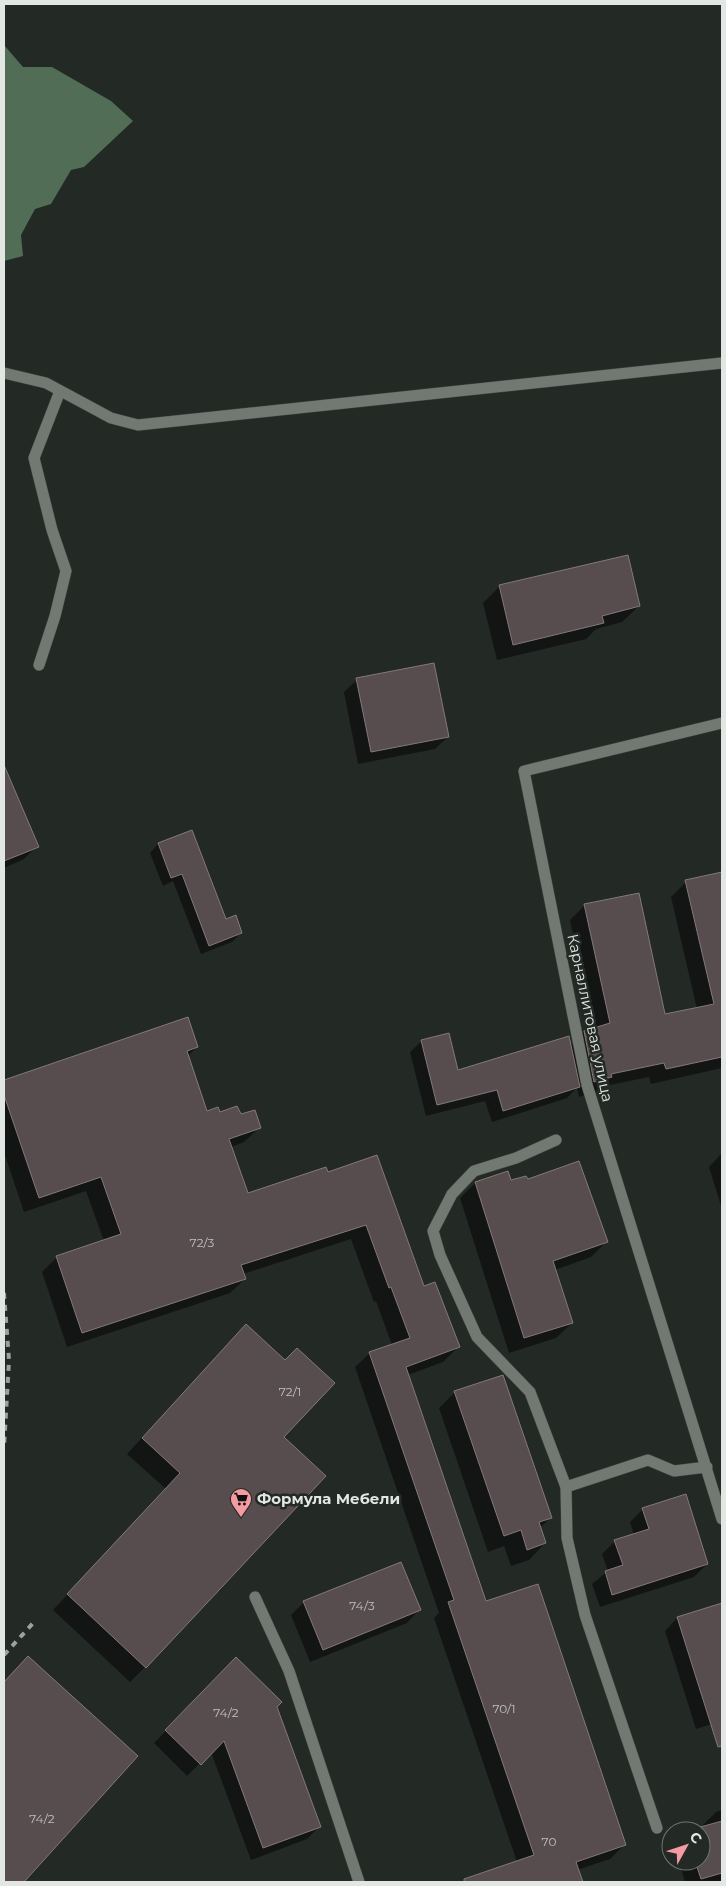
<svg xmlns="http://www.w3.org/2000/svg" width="726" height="1886" viewBox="0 0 726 1886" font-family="Montserrat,sans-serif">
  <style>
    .water { fill: #526d56 }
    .shadow { fill: #0007 }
    .building { fill: #574d4e; stroke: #84797a }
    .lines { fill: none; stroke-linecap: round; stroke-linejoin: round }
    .service-casing { stroke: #404540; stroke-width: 12 }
    .service { stroke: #727972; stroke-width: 11 }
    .rail { stroke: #9da29e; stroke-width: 4; stroke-dasharray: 6 6; stroke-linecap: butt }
    .labels { text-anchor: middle; stroke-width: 5; stroke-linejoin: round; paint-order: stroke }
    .number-label { font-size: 12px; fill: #c0c0be }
    .street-label { font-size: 15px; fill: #e3e7e3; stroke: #232924 }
    .poi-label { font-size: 15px; font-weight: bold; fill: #e3e7e3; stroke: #232924; text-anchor: start }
  </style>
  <rect width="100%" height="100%" fill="#232924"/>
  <polygon class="water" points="4,45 23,67 52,67 111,101 133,121 84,167 71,170 51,204 35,209 21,235 23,256 4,261"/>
  <g class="shadow">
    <polygon points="500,586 639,606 622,622 596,629 586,639 497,660 483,603"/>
    <polygon points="357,680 448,737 435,749 358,764 344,692"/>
    <polygon points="8,778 37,846 24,859 4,868 4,779"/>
    <polygon points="158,844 226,920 241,933 232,942 201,954 173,881 163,886 150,853"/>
    <polygon points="722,873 722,1068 651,1084 649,1077 600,1087 596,1091 579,1097 577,1088 567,1098 492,1122 485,1101 426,1116 410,1052 422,1041 457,1071 570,1046 584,1032 593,1029 570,920 585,905 665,1016 697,1009 671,897 686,882"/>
    <polygon points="188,1019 197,1047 187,1057 206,1113 240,1116 259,1128 244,1142 231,1147 247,1194 327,1174 423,1287 458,1347 443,1362 408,1375 486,1603 624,1845 610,1859 577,1870 581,1882 459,1882 517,1862 434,1618 439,1613 355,1367 370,1353 392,1345 376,1301 374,1302 351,1239 243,1274 245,1279 230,1293 67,1347 42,1272 57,1257 104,1241 86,1191 24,1212 4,1152 4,1082"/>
    <polygon points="722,1153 722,1209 709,1167"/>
    <polygon points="527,1181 606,1242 591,1257 555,1270 572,1323 556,1338 509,1353 460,1198 475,1183"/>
    <polygon points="231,1341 282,1437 145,1667 130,1682 53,1610 166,1489 127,1454"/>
    <polygon points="455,1392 551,1517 540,1528 545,1543 529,1560 511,1566 504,1546 488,1552 439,1408"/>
    <polygon points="643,1509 707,1564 694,1577 600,1607 592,1584 608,1571 602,1554 615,1541 634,1535 630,1522"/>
    <polygon points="304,1602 419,1610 407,1623 310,1662 291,1615"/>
    <polygon points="721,1604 722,1721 696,1729 665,1631 677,1618"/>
    <polygon points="236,1659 276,1707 320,1826 307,1839 251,1860 211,1752 187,1776 154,1743"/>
    <polygon points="12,1674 137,1756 22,1882 4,1882 4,1683"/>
    <polygon points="722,1810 722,1882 685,1882 679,1861 701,1861 701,1831 691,1831 704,1827 703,1825 716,1812"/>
  </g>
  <g class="building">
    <polygon points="628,555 640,606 602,616 604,623 513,645 499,585"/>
    <polygon points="434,663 449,737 371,752 356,678"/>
    <polygon points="4,765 39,847 4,861"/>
    <polygon points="192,830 226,919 236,915 242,933 209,946 182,874 171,878 158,843"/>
    <polygon points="722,872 722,1057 666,1069 664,1063 611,1074 612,1077 594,1082 584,1031 610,1023 584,904 639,893 665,1014 714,1004 685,880"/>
    <polygon points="188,1017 198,1047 187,1051 207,1111 218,1107 220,1112 237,1106 241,1114 255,1110 261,1128 229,1139 248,1193 326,1167 328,1172 377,1155 424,1286 435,1282 460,1347 406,1367 486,1601 538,1584 626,1845 576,1862 583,1882 464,1882 464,1879 534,1855 448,1602 454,1600 369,1352 410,1338 391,1287 389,1288 366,1225 241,1265 246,1279 82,1333 56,1256 121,1234 101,1177 39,1198 4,1095 4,1080"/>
    <polygon points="449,1033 458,1070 569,1036 580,1087 503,1111 497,1090 437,1105 421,1040"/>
    <polygon points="579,1161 608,1242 553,1261 573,1323 524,1338 475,1182 508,1171 511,1180 526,1176 528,1179"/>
    <polygon points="246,1324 285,1360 297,1348 335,1383 284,1437 326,1476 146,1668 67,1594 180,1473 142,1438"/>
    <polygon points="503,1375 552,1518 539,1522 546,1543 527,1550 521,1530 504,1536 454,1391"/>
    <polygon points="686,1494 708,1564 612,1595 605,1571 623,1565 614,1540 649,1529 642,1508"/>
    <polygon points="401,1562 421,1610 323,1650 303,1601"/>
    <polygon points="722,1603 722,1746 718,1747 677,1617"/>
    <polygon points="28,1656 138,1756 24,1882 4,1882 4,1682"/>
    <polygon points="236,1657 282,1702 277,1707 321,1827 263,1848 224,1741 201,1765 165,1730"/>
    <polygon points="722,1821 722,1873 701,1879 695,1861 701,1861 701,1831 686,1831"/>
  </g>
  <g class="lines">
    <g class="service-casing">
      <g id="service">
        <polyline points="4,373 46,383 111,418 138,425 722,363"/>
        <polyline points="39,665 55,616 66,571 52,530 34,458 60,391"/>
        <polyline points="722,723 524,771 587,1085 722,1519"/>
        <polyline points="556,1140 516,1158 474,1171 452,1194 433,1231 440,1255 477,1337 530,1392 566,1487 567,1538 585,1615 657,1828"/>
        <polyline points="566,1487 648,1460 674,1471 707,1467"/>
        <polyline points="255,1597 289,1671 359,1882"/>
      </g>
    </g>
    <use href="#service" class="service"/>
    <g class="rail">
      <polyline points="4,1293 9,1360 4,1448"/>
      <polyline points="4,1655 35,1621"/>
    </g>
  </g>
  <defs>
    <g id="supermarket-pin" transform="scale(1.125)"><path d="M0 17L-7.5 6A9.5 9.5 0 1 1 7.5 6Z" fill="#f49aa1" stroke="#232924"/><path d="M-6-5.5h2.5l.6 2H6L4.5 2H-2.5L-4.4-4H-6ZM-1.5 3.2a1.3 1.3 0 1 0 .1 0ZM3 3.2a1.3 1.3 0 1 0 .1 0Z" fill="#111"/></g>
  </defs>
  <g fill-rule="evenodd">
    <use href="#supermarket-pin" x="241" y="1499"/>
  </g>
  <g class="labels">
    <g class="number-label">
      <text x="202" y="1247">72/3</text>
      <text x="290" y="1396">72/1</text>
      <text x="362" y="1610">74/3</text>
      <text x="504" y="1713">70/1</text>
      <text x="226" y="1717">74/2</text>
      <text x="42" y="1823">74/2</text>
      <text x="549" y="1846">70</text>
    </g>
    <g class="street-label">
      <text transform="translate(590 1018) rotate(78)" y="5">Карналлитовая улица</text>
    </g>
    <g class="poi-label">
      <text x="257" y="1504">Формула Мебели</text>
    </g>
  </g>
  <rect width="726" height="1886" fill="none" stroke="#e3e7e3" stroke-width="10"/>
  <g transform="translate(686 1846) rotate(50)"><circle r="24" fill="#232924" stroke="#707570"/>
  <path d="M0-4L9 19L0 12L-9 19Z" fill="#f49aa1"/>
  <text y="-8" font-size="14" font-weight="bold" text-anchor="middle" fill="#e3e7e3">С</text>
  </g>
</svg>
